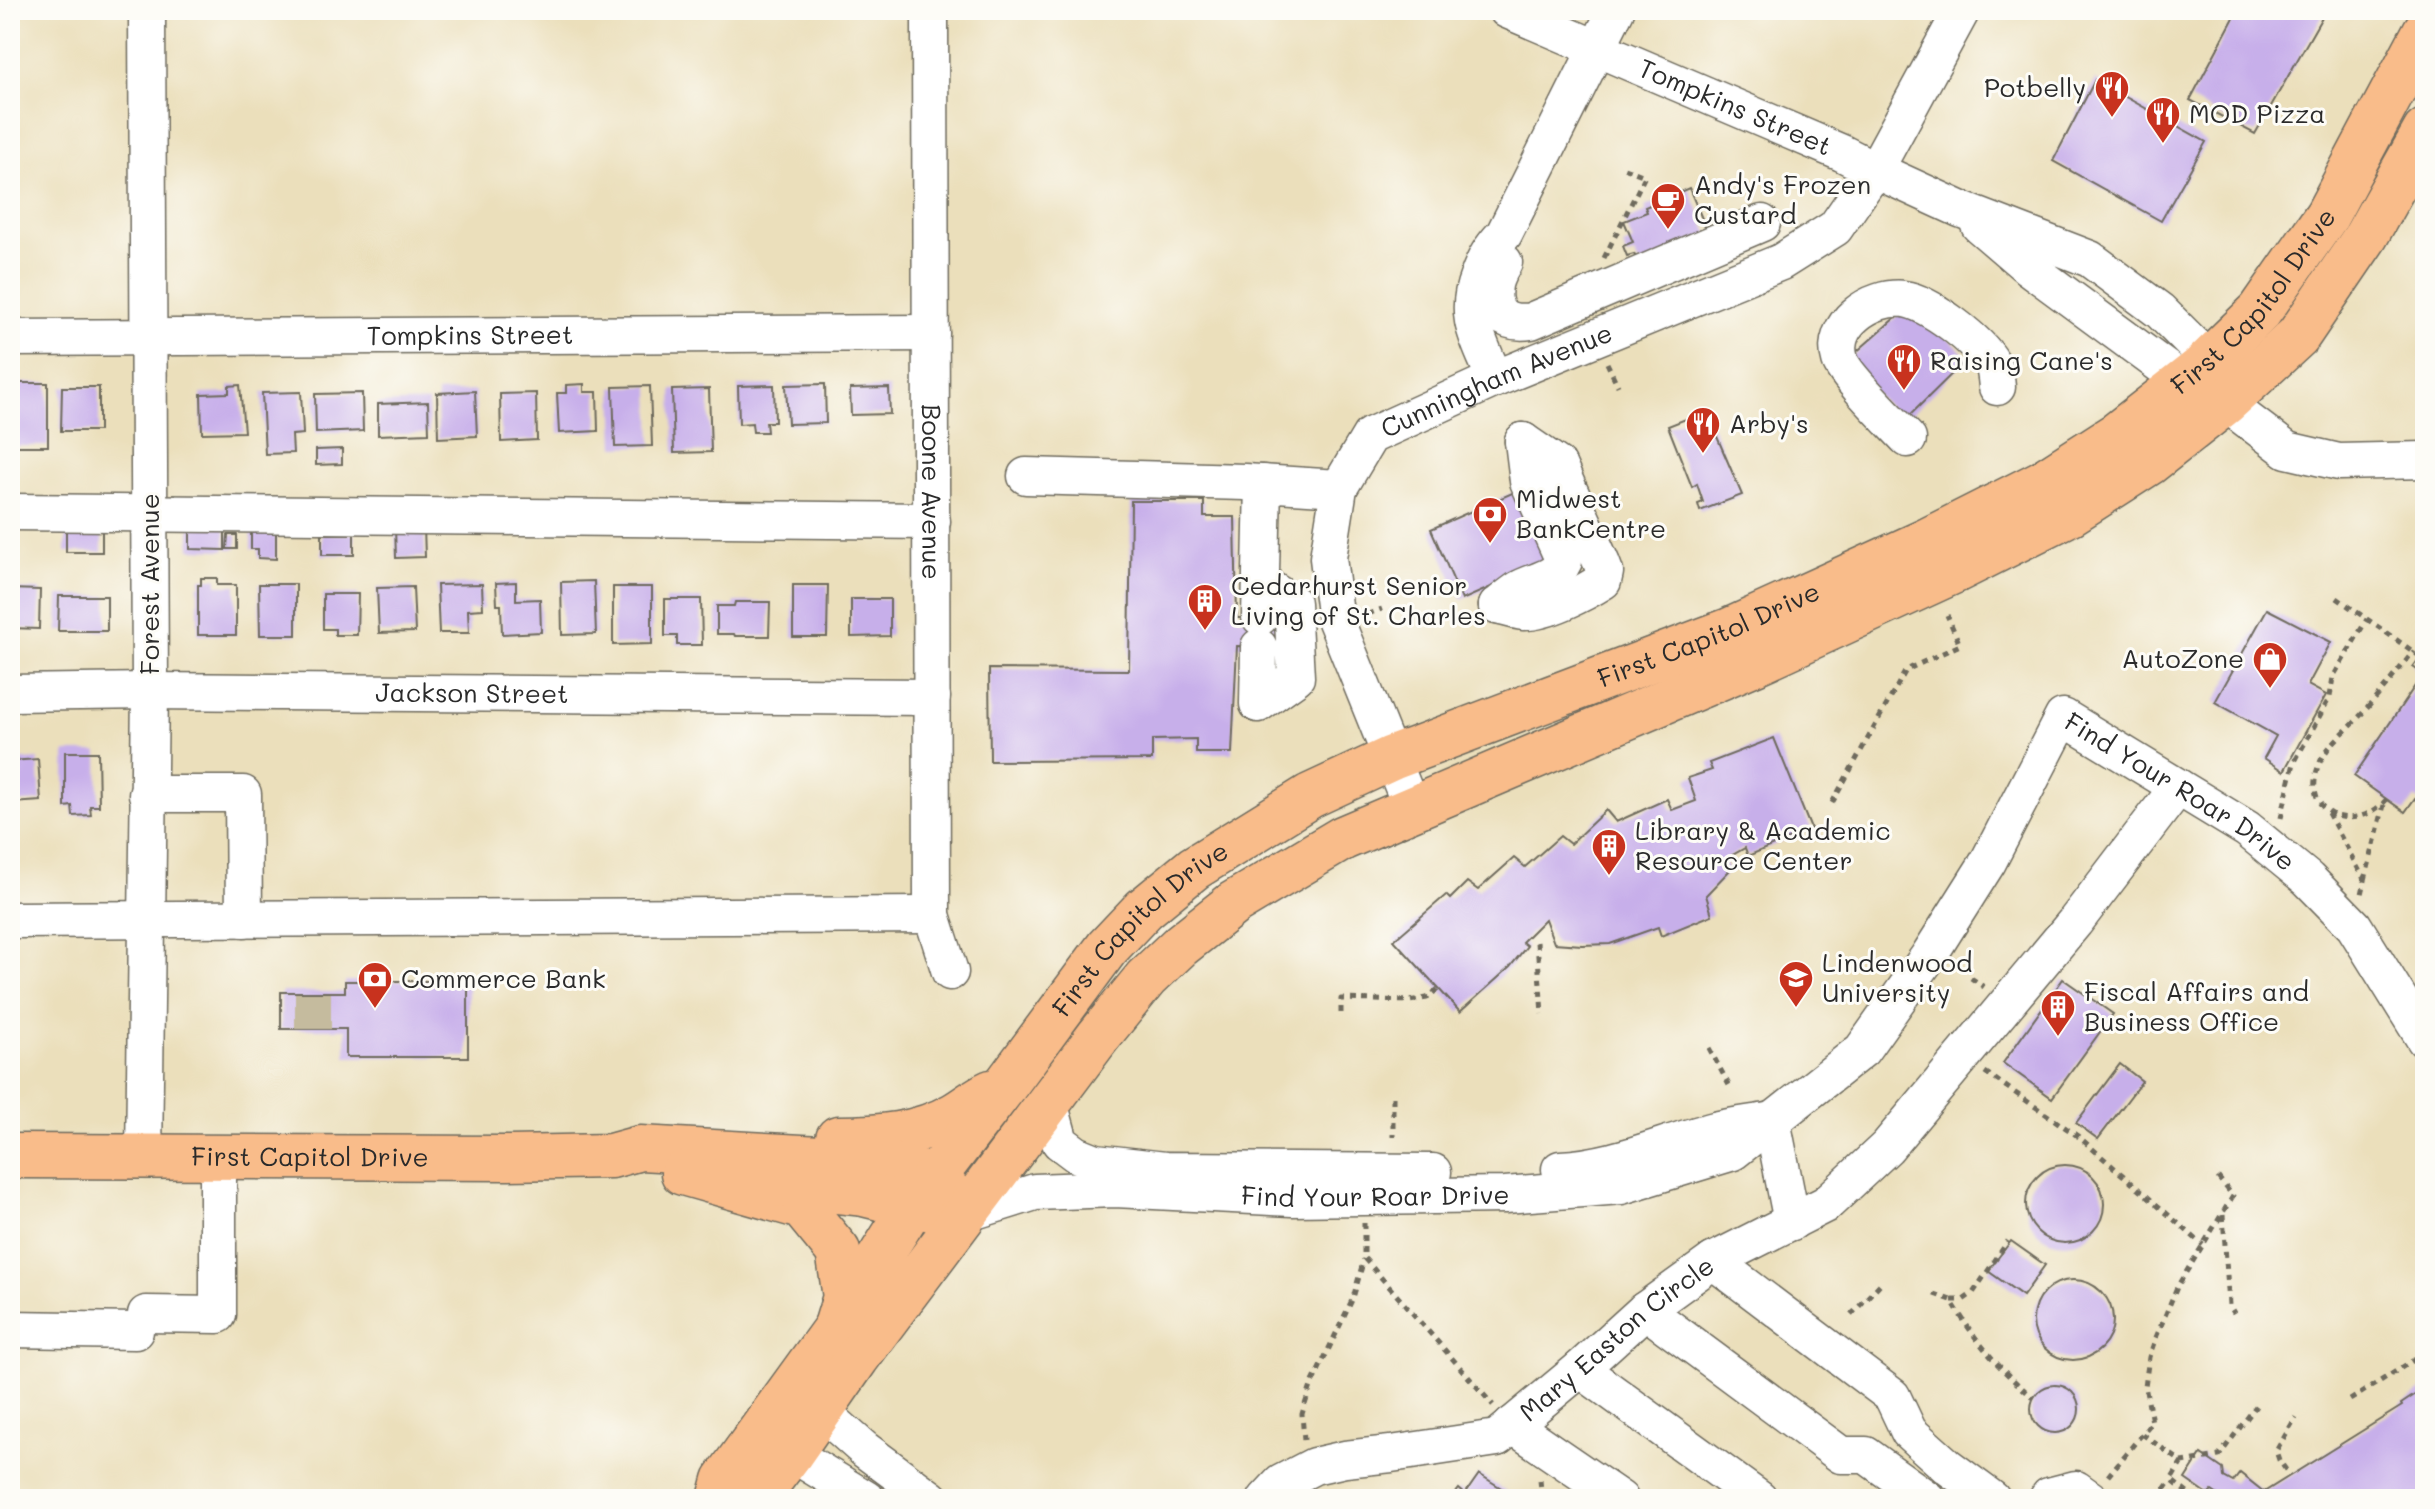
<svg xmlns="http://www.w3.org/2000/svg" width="2435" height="1509" viewBox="0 0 2435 1509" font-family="Mali,sans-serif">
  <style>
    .building { fill: #c7afea }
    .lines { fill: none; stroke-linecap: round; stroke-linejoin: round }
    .minor-tunnel { stroke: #c5bb9e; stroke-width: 36; stroke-dasharray: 36 18; stroke-linecap: butt }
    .minor-casing { stroke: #6e6a5d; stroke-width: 39 }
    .major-casing { stroke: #6e6a5d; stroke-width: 47 }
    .path { stroke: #6e6a5d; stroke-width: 5; stroke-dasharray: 6 6; stroke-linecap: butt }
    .minor { stroke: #fff; stroke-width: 36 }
    .major { stroke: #f9bc8a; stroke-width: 44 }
    .labels { text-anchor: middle; stroke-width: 6; stroke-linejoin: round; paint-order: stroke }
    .poi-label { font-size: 26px; fill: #2b2b2b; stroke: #fdfcf7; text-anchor: start }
    .street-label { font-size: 26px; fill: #2b2b2b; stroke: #fdfcf7 }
  </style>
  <rect width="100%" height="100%" fill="#fdfcf7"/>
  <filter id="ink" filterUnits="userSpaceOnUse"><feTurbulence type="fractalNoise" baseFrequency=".0125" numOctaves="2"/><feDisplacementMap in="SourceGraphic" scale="16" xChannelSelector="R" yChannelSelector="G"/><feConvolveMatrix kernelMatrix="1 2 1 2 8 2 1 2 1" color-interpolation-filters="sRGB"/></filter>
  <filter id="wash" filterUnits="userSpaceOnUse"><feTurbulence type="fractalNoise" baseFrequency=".006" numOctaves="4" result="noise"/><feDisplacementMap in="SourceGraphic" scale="32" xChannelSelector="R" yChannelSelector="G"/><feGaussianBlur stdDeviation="1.8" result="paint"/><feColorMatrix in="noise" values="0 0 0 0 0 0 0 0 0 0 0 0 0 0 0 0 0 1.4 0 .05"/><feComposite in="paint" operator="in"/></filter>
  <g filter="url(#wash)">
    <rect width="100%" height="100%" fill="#ebdfbb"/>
    <g id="blocks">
      <g class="building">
        <polygon points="2238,10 2326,10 2255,134 2190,100"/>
        <polygon points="2095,80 2206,142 2161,221 2053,161"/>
        <polygon points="1689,188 1711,240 1640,266 1634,254 1627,256 1623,246 1633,242 1624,221 1647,212 1645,207"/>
        <polygon points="1913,302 1968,358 1903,422 1845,362"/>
        <rect x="10" y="383" width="38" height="63"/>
        <polygon points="584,384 584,392 597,392 598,431 559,433 557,393 566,393 566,385"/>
        <polygon points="825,384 826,423 788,424 786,385"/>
        <polygon points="240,385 244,432 202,433 201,394 229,393 229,386"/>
        <polygon points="774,385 775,422 766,422 767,432 753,432 752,423 739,424 738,386"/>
        <polygon points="650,386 652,446 615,447 613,387"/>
        <polygon points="62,387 99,387 99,431 61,431"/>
        <polygon points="889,388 890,414 851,415 850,389"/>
        <polygon points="709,389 711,452 674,453 672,390"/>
        <polygon points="475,391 477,436 438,438 437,393"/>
        <polygon points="301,392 303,434 292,435 293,453 265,454 262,393"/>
        <polygon points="362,393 363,431 316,433 315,394"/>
        <polygon points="536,393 537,440 501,442 500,394"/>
        <polygon points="428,402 429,433 378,435 378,404"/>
        <polygon points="1706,411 1742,495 1700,511 1698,504 1703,502 1697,484 1692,487 1668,426"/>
        <polygon points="342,449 342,464 316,465 316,450"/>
        <polygon points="1519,490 1550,561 1462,600 1431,529"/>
        <polygon points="1131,501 1204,501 1204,517 1235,517 1237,618 1279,618 1279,647 1237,646 1232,753 1196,753 1196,739 1152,740 1152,760 990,761 989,669 1129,670"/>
        <rect x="66" y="525" width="36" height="27"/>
        <polygon points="424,526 425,557 396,558 395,527"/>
        <polygon points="190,527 225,527 225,550 190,549"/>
        <polygon points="259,532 276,532 276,559 258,558 258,549 251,549 251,533"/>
        <rect x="322" y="534" width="32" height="21"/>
        <polygon points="228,535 237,535 237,549 227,549"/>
        <polygon points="201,578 217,578 217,585 236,585 236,635 198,635 198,585 201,585"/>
        <polygon points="594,581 596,634 562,635 561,582"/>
        <polygon points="516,582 516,600 540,599 541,632 502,634 501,605 497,605 496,583"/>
        <polygon points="259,584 296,584 296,635 260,635"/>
        <polygon points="482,584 483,609 468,610 469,633 439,633 437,585"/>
        <polygon points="793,585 828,585 827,637 793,637"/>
        <polygon points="413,587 415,632 379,633 377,588"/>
        <polygon points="613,587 652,587 652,644 613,645"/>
        <polygon points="10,589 40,590 39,629 10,628"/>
        <polygon points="323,594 358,594 357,635 335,635 335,629 323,629"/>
        <polygon points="59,596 107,596 107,631 58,631"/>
        <polygon points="665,599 701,599 702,645 677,645 677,636 665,636"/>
        <polygon points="851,599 890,599 890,636 851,637"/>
        <polygon points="735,602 770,602 769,636 735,636 734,634 717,634 717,606 734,606"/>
        <polygon points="2267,609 2331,642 2308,685 2326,695 2284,771 2264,758 2276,736 2215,702"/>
        <polygon points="2425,651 2425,791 2418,801 2415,798 2405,812 2354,776 2423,674 2413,667"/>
        <polygon points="1774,738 1811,829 1748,856 1745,848 1724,860 1729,871 1706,895 1712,915 1661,936 1658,927 1610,944 1582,945 1554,943 1545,919 1522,942 1527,946 1510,967 1460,1012 1394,940 1446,895 1450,899 1467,882 1478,890 1514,858 1525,867 1560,836 1570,844 1606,810 1616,822 1667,799 1672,810 1696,801 1688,778 1712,770 1709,763"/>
        <polygon points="65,752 98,752 99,806 90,806 91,815 73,816 72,806 65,807"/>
        <polygon points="38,759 41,801 12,803 10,761"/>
        <polygon points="2063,979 2113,1014 2052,1098 2003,1063"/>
        <polygon points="345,981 468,981 468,1057 346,1057 346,1029 281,1029 281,992 345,992"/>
        <polygon points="2120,1064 2142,1081 2098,1139 2076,1123"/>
        <circle cx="2065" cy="1204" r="39"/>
        <polygon points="2011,1241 2045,1265 2023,1296 1988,1271"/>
        <circle cx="2073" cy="1320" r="40"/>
        <circle cx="2055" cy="1409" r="24"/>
        <polygon points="2425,1388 2425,1499 2224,1499 2212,1491 2208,1495 2185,1479 2201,1454 2223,1469 2224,1477 2233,1482 2240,1473 2264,1492 2402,1406 2401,1404"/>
        <polygon points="1479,1474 1509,1493 1504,1499 1451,1499 1459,1489 1465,1494"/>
      </g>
    </g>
  </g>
  <g filter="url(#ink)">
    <use href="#blocks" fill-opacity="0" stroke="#6e6a5d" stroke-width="2"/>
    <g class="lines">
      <polyline class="minor-tunnel" points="313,1029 313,992"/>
      <g class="minor-casing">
        <g id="minor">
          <path id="s1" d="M930,10L932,915L950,972"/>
          <path id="s2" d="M1507,10L1842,153L1875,170L1960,209L2090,259L2160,311L2209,360L2219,387"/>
          <polyline points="1979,225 2028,267 2184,382 2225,403 2287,450 2339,462 2425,460"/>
          <path d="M1504,262C1500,269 1495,278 1494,285C1490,313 1505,325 1531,321L1762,223"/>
          <path id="s3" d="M10,338L931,333"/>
          <path d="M1495,379C1480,342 1462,317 1478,277C1485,258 1490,249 1504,234L1616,10"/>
          <path d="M1908,439C1894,424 1845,376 1840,360C1829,325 1871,295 1904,299C1929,302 1980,342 1992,363C1996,370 1996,379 1997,387"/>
          <polyline points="1026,476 1245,482 1339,488"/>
          <polyline points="10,512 932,521"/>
          <path d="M1497,606C1506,608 1515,611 1523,612C1546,613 1584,593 1603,581L1605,572L1602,564L1558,465L1523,441"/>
          <path d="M1497,606C1504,600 1512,594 1519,589C1535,580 1556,579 1564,561L1528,481L1523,441"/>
          <polyline points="1260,617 1263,483"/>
          <polyline points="1259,647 1258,704 1296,677 1292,603 1261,583"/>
          <path id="s4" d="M10,693L150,691L932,697"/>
          <polyline points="147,794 243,794 244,919"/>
          <path id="s5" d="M1412,809L1336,621L1328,558L1339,488L1370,436L1495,379L1781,262L1835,228L1875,170L1962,10"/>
          <polyline points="10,920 932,915"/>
          <polyline points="1049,1102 1060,1142 1076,1154 1096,1162 1165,1170 1433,1172"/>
          <polyline points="1772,1120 1792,1222"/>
          <polyline points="144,1157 150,691 147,10"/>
          <path d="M1560,1169C1613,1167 1661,1144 1711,1131C1729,1126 1748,1124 1767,1121"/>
          <path id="s6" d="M965,1214L1035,1192L1115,1189L1292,1198L1505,1195L1621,1186L1733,1152L1862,1050L1928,957L1988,862L2063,717L2247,829L2308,879L2354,926L2425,1040"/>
          <polyline points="1713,1261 1826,1204 1887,1147 2075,922 2178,787"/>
          <polyline points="1645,1310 1841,1455 1866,1455 1927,1499"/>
          <polyline points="146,1314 218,1315 218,1157"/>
          <polyline points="10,1329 135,1331"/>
          <polyline points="1580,1369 1759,1499"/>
          <polyline points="821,1411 865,1450 931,1499"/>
          <polyline points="1512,1425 1620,1499"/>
          <polyline points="791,1453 866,1499"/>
          <path id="s7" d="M1266,1499L1281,1483L1314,1466L1345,1459L1391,1454L1497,1438L1580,1369L1645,1310L1713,1261L1892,1396L1909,1432L1947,1466L1992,1499"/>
          <polyline points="2047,1499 2049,1496 2076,1489 2090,1499"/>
        </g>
      </g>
      <g class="major-casing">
        <g id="major">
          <path d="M838,1138C879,1138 918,1135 954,1115C966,1108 978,1098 991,1092"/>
          <path id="s8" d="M10,1156L509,1158L611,1156L640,1148L875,1161L937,1176L953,1198"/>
          <polyline points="683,1173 802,1207 838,1251 845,1297 837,1323"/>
          <polyline points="755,1182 863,1194 912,1206 939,1210"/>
          <path id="s9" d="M720,1499L725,1480L836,1327L912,1206L1007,1083L1107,948L1144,909L1194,868L1310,796L1392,758L1730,630L1926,541L2041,483L2117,434L2200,369L2260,311L2327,215L2425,31"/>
          <polyline points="756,1499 791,1453 857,1358 1098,1037 1146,978 1181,945 1234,903 1343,838 1757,662 1955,571 2071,513 2149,463 2225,403 2298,336 2366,236 2425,131"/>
        </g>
      </g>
      <g class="path">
        <polyline points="1604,258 1645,176 1624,168"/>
        <polyline points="1607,363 1618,386"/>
        <polyline points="2337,598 2421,657"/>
        <polyline points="1368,614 1382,609"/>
        <path d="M2387,799C2352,838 2296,812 2321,760C2329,744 2346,731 2358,718C2378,697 2396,673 2414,651"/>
        <polyline points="1832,803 1906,670 1960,645 1947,615"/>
        <polyline points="2328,813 2365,881 2362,894"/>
        <polyline points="2281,818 2294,763 2330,697 2333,677 2367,619"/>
        <polyline points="2365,880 2384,805"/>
        <polyline points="1537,942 1542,1014"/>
        <polyline points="1971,978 1984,987"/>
        <polyline points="1341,1013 1341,999 1410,1001 1427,998 1438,989"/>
        <polyline points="1709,1048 1730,1087"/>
        <polyline points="1985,1072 2079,1137 2203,1245"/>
        <polyline points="1393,1097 1393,1137"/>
        <polyline points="2223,1215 2229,1305 2234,1313"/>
        <polyline points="1364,1223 1364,1258 1493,1405"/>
        <path d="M1934,1294L1951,1300C1973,1338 1999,1370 2034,1398"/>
        <polyline points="1952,1300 1963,1300 1973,1293 2008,1241"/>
        <polyline points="1851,1315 1880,1284"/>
        <polyline points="2350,1400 2425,1353"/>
        <polyline points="2142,1434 2182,1462 2219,1456 2256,1406"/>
        <polyline points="1304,1440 1302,1414 1311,1386 1353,1298 1364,1259"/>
        <polyline points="2182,1462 2171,1480 2195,1499"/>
        <polyline points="2286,1470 2279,1460 2276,1451 2296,1417"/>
        <polyline points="2108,1476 2152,1422 2145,1386 2149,1357 2155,1340 2177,1287 2233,1196 2217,1176"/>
        <polyline points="1540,1480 1542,1499"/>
        <polyline points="2157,1499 2171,1480"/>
      </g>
      <use href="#minor" class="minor"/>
      <use href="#major" class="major"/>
    </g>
  </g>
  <defs>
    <g id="restaurant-pin" transform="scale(1.8)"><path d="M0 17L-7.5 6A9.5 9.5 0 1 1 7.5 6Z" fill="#c8321e" stroke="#fdfcf7"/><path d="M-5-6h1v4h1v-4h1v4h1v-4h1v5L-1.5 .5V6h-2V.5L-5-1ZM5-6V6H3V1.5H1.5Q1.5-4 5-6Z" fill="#fff"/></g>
    <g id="cafe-pin" transform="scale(1.8)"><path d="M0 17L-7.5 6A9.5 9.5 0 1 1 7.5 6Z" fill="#c8321e" stroke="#fdfcf7"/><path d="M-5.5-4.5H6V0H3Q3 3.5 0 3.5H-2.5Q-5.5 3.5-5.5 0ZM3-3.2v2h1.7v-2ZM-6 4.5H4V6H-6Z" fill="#fff"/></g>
    <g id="bank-pin" transform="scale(1.8)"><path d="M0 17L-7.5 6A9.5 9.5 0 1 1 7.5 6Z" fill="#c8321e" stroke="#fdfcf7"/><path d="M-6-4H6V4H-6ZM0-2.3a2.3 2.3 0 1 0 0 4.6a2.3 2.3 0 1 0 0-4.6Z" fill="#fff"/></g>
    <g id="building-pin" transform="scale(1.8)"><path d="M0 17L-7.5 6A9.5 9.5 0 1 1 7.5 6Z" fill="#c8321e" stroke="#fdfcf7"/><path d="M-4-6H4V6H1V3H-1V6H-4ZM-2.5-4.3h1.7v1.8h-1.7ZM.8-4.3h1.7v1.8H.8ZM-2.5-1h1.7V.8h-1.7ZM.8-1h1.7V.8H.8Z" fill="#fff"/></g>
    <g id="shop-pin" transform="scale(1.8)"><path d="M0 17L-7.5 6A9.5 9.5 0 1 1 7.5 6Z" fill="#c8321e" stroke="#fdfcf7"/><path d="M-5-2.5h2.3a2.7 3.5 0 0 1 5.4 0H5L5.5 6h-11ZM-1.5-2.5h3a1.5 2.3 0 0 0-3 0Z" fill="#fff"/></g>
    <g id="university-pin" transform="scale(1.8)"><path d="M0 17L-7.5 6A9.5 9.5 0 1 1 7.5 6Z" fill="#c8321e" stroke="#fdfcf7"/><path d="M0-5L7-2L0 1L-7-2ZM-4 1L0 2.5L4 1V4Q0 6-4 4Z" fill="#fff"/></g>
  </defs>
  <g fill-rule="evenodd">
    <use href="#restaurant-pin" x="2112" y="88"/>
    <use href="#restaurant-pin" x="2163" y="114"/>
    <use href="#cafe-pin" x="1668" y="200"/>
    <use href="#restaurant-pin" x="1904" y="361"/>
    <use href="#restaurant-pin" x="1703" y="424"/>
    <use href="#bank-pin" x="1490" y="514"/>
    <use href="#building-pin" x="1205" y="601"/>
    <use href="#shop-pin" x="2270" y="659"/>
    <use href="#building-pin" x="1609" y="846"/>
    <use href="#university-pin" x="1796" y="978"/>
    <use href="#bank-pin" x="375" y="979"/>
    <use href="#building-pin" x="2058" y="1007"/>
  </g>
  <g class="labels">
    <g class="poi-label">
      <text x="2086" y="97" text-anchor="end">Potbelly</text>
      <text x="2189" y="123">MOD Pizza</text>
      <text x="1694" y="194">Andy's Frozen<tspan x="1694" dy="30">Custard</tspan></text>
      <text x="1930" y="370">Raising Cane's</text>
      <text x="1729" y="433">Arby's</text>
      <text x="1516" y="508">Midwest<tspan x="1516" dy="30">BankCentre</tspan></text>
      <text x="1231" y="595">Cedarhurst Senior<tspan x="1231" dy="30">Living of St. Charles</tspan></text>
      <text x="2244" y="668" text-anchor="end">AutoZone</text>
      <text x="1635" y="840">Library &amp; Academic<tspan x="1635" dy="30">Resource Center</tspan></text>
      <text x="1822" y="972">Lindenwood<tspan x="1822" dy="30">University</tspan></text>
      <text x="401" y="988">Commerce Bank</text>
      <text x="2084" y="1001">Fiscal Affairs and<tspan x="2084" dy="30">Business Office</tspan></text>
    </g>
    <g class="street-label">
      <text dy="9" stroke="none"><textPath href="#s2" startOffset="248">Tompkins Street</textPath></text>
      <text dy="9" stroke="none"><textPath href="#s9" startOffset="2008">First Capitol Drive</textPath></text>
      <text dy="9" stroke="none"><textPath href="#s3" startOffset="460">Tompkins Street</textPath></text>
      <text dy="9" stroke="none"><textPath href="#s5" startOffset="536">Cunningham Avenue</textPath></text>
      <text dy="9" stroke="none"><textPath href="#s1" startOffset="482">Boone Avenue</textPath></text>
      <text transform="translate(150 584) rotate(-90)" y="9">Forest Avenue</text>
      <text dy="9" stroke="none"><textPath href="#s9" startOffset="1360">First Capitol Drive</textPath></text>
      <text dy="9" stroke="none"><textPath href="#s4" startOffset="462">Jackson Street</textPath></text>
      <text dy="9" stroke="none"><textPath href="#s6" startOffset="1470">Find Your Roar Drive</textPath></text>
      <text dy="9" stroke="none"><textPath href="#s9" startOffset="712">First Capitol Drive</textPath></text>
      <text dy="9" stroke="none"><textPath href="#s8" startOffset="300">First Capitol Drive</textPath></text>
      <text dy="9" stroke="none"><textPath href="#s6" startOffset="414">Find Your Roar Drive</textPath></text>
      <text dy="9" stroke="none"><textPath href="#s7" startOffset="400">Mary Easton Circle</textPath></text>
    </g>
  </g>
  <rect width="2435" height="1509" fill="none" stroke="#fdfcf7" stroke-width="40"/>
</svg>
